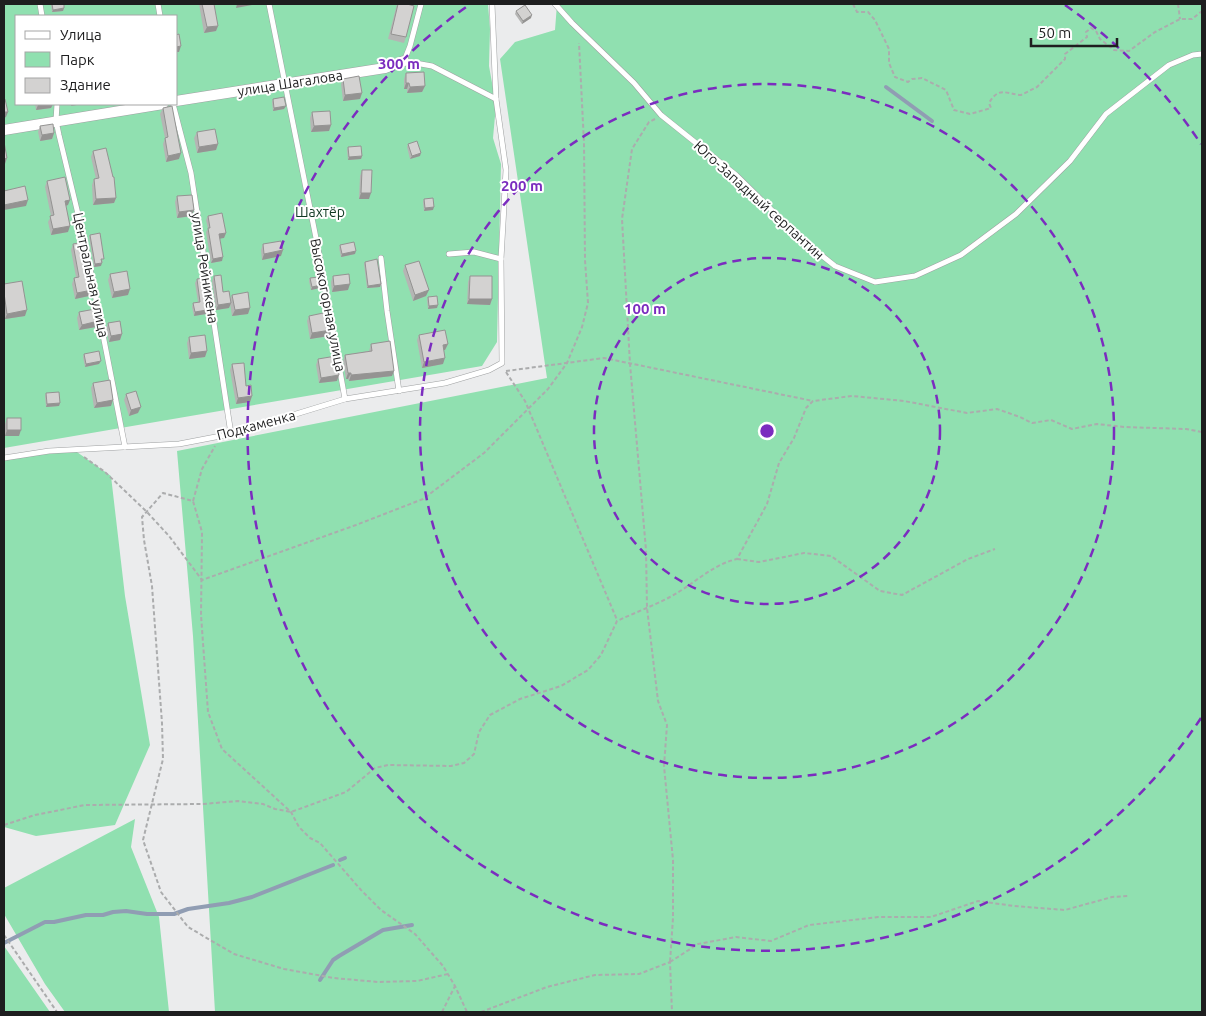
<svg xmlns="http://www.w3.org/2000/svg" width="1206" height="1016" viewBox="0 0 1206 1016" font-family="Ubuntu,sans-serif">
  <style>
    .green { fill: #90e0b0; fill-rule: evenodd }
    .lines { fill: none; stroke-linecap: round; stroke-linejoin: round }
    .stream { stroke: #909db3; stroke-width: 4 }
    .lane-casing { stroke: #9fa1a2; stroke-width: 6 }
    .street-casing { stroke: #9fa1a2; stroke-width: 11 }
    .path { stroke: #abacad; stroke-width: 2; stroke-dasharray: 4 2.5; stroke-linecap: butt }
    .lane { stroke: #fff; stroke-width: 5 }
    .street { stroke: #fff; stroke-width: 10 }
    .wall { fill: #b5b5b4 }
    .shaded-wall { fill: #949392 }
    .building { fill: #d3d2d1; stroke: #949392 }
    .ring { fill: none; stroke: #7b2cbf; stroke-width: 2.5; stroke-dasharray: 9 6 }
    .labels { text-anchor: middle; stroke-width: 4; stroke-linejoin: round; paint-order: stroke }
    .street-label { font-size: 14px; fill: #1e1e1f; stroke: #fff }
    .park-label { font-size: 14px; fill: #103923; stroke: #fff }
    .centre { fill: #7b2cbf; stroke: #fff; stroke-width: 2.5 }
    .ring-label { font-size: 15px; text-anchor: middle; font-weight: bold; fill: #7b2cbf; stroke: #fff; stroke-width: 4; stroke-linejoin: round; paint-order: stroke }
  </style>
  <rect width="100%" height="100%" fill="#ebeced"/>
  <g class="green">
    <path d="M4,4H488L490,29L489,66L496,105L493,138L501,164L497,342L482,366L4,448ZM16,16H176V104H16Z"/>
    <polygon points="557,4 1202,4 1202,1012 215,1012 193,636 177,451 547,378 500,59 515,42 555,30"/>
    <polygon points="74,450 111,476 125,596 150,745 115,825 36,836 4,827 4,458"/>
    <polygon points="135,819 131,847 159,917 169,1012 65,1012 45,984 4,914 4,888"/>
    <polygon points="4,946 50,1012 4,1012"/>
  </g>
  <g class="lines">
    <g class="stream">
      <polyline points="886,87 932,121"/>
      <polyline points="340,860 345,858"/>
      <polyline points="4,943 45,922 54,922 86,915 103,915 113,912 126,911 147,914 174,914 188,909 229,903 252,897 333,865"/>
      <polyline points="320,980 333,960 339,956 383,930 412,925"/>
    </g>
    <g class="lane-casing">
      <g id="lane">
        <polyline points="40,4 42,16"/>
        <polyline points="158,4 160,16"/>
        <polyline points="269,4 317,243 345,399"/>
        <polyline points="421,4 410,46 404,61 432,66 496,99"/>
        <polyline points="555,4 572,23 634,83 661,115 736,175 801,239 835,266 875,282 915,276 961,255 1016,214 1070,161 1106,114 1169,65 1193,55 1202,54"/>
        <polyline points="57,104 56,121 59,135 85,243 125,447"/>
        <polyline points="173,104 191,173 231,434"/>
        <polyline points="449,254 474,252 501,259"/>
        <polyline points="381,258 387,311 399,391"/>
        <polyline points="4,458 49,451 179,444 231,434 345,399 445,383 489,370 502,363 501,259 506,170 496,99 492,4"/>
      </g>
    </g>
    <g class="street-casing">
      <g id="street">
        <polyline points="176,101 385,68 404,61"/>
        <polyline points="4,130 163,104"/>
      </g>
    </g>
    <g class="path">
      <path d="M853,4L857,12H868L875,20L889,49V63L895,77L908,82L912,79L922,78L946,90L954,110L970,114L991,108L989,103C999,86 1006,94 1021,95L1037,87L1065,59V54L1087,37L1086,32L1091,28L1096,31L1100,39L1114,50L1129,51L1155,32L1180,19H1192L1202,11"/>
      <polyline points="1178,4 1180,19"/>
      <polyline points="655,119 649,122 632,149 622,219 630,364 646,550 647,608 658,701 667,725 664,766 673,860 673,918 670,962"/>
      <polyline points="506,371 604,358 813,401"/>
      <polyline points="506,372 525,401 617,620"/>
      <polyline points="84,457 105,472 147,512 169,536 202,580 356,525 423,499 484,453 548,389 567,363 582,327 588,303 585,260 584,143 579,43"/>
      <polyline points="193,501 202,469 215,446"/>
      <polyline points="737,559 759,562 804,553 831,556 880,591 902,595 968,559 995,549"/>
      <path d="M4,825L35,815L85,805L203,804L238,801L263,804L275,809L291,812L346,792L375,768L388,765L451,766L464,763L474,754L479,732L490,715L520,699L561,686L588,670L601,655L617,621C634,613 653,606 670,597C693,585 711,565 737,559L767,504L779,463L794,438L806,408L813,401L852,396L904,401L967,413L997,409L1020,417L1032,423L1051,420L1072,429L1097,424L1124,427L1186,429L1202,432"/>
      <polyline points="4,935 57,1012"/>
      <polyline points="670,962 698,944 736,937 771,941 809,925 878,917 931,917 978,901 1014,906 1065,910 1112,897 1129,896"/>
      <polyline points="448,974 417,981 378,982 334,978 284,969 234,954 188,927 161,892 143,840 163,759 162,723 152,586 144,540 142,517 163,493 193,501 202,532 201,615 208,712 222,749 291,812 299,827 310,838 320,843 361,890 381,910 415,934 443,966 455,986 467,1012"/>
      <polyline points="442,1012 455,986"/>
      <polyline points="481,1012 547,987 595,975 639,974 670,962 672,1012"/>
    </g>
    <use href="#lane" class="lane"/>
    <use href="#street" class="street"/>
  </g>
  <g class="wall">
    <polygon points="51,4 64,4 64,8 63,11 52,12"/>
    <polygon points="199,4 214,4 218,26 216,31 204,33"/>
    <polygon points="397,4 406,37 404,43 388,39"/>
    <polygon points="516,11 531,18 522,24 515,14"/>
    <polygon points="406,73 425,86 422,92 407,93 407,89 404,89 404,79"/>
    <polygon points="343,79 362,93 360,99 343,101 341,84"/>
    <polygon points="273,99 284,109 273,111 272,102"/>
    <polygon points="35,104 53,104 51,108 36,110"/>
    <polygon points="163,108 179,159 166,162 163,144 165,138 160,114"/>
    <polygon points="312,112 331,125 329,131 311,132 310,118"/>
    <polygon points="40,126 54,133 52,139 40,141 38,132"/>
    <polygon points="197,132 218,144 216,150 197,153 194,138"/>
    <polygon points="408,144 420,156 410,159 407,147"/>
    <polygon points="348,147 362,156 361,159 348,160 347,150"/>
    <polygon points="93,151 116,198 114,203 93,205 92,185 94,179 96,179 91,157"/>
    <polygon points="362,170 369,199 359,199 360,176"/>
    <polygon points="47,181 68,205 66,206 68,232 51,235 48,222 51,216 45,187"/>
    <polygon points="177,196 192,216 177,218 175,202"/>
    <polygon points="424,199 433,210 424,211 423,202"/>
    <polygon points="208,216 226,233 224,238 220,238 222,261 211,263 206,232 208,229 206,220"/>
    <polygon points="90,235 103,262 101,262 101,266 94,267 89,237"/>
    <polygon points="73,244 88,262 86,266 89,296 75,299 72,284 74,278 76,277 71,250"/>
    <polygon points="263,244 281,256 262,260 261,250"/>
    <polygon points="340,245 355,254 341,257 339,248"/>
    <polygon points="365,262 381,284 380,287 367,288 364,264"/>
    <polygon points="405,265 426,296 413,301 403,271"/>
    <polygon points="110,274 128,295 112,298 108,280"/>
    <polygon points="214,276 223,292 230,300 232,295 250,308 248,314 232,316 230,304 229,308 216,310 212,281"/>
    <polygon points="333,276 348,290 332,292 331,282"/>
    <polygon points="470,276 492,299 490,305 467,304 468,282"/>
    <polygon points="310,278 320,288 311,290 309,281"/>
    <polygon points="197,279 208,311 206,314 194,316 192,307 193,303 198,302 195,283"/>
    <polygon points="4,284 25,316 5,319 4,312"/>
    <polygon points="428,297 437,308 428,309 427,300"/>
    <polygon points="79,312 98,321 96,327 79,330 77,318"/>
    <polygon points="309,316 331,330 329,336 310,339 307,321"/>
    <polygon points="108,323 122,334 120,340 109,342 106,329"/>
    <polygon points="419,335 448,344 445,350 444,350 443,364 422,368 417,340"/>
    <polygon points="189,337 207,351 205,357 189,359 187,343"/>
    <polygon points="371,344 392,376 349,381 348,379 346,379 343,361 345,355 369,351"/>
    <polygon points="84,354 99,364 85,367 83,357"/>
    <polygon points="318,359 337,381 319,383 316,365"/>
    <polygon points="232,364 252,396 250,402 236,404 230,370"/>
    <polygon points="93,383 111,406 94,408 91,388"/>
    <polygon points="46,393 60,403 59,406 46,407 45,396"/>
    <polygon points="126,394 138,413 129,416 124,400"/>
    <polygon points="7,418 19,436 5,436 5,424"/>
  </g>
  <g class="shaded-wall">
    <polygon points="237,4 258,4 236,8"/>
    <polygon points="64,8 63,11 52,12 53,10"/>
    <polygon points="532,15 531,18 522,24 523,21"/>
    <polygon points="218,26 216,31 204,33 207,27"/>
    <polygon points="181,46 179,52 176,52 176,47"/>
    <polygon points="406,83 409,83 407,89 404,89"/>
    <polygon points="425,86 422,92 407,93 410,87"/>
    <polygon points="362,93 360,99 343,101 345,95"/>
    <polygon points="44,104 53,104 51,108 36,110 38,105"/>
    <polygon points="72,104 82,104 71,106"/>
    <polygon points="286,106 284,109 273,111 274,108"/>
    <polygon points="4,112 8,112 6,117 4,118"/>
    <polygon points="331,125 329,131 311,132 314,126"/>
    <polygon points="54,133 52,139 40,141 42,135"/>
    <polygon points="218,144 216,150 197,153 199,147"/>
    <polygon points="181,153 179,159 166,162 168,156"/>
    <polygon points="421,153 420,156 410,159 412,156"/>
    <polygon points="362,156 361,159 348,160 349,157"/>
    <polygon points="7,158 5,164 4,164 4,159"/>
    <polygon points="361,193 371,193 369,199 359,199"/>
    <polygon points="116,198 114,203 93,205 96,199"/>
    <polygon points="28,200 26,206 4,210 4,205"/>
    <polygon points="70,200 68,205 62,207 65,201"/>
    <polygon points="434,207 433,210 424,211 425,208"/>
    <polygon points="194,210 192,216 177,218 179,212"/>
    <polygon points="70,226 68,232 51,235 53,229"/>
    <polygon points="226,233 224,238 218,239 219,234"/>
    <polygon points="283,250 281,256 262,260 264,254"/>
    <polygon points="356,251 355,254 341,257 342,254"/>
    <polygon points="223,257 222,261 211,263 213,259"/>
    <polygon points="102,263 101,266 94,267 95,264"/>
    <polygon points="350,284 348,290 332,292 334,286"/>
    <polygon points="381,284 380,287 367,288 368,286"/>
    <polygon points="321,285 320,288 311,290 312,287"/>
    <polygon points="130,289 128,295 112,298 114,292"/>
    <polygon points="92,290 89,296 75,299 77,293"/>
    <polygon points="429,290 426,296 413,301 415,295"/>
    <polygon points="469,299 492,299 490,305 467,304"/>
    <polygon points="231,303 229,308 216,310 218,305"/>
    <polygon points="438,305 437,308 428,309 429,306"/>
    <polygon points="209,307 206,314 194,316 195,312"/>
    <polygon points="250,308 248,314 232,316 235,310"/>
    <polygon points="27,310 25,316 5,319 7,314"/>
    <polygon points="98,321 96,327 79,330 82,325"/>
    <polygon points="331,330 329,336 310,339 312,333"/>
    <polygon points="122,334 120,340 109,342 111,336"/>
    <polygon points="448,344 445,350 440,350 443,345"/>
    <polygon points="207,351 205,357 189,359 191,353"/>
    <polygon points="445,358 443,364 422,368 424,362"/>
    <polygon points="101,361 99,364 85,367 86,364"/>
    <polygon points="394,371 392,376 349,381 351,375"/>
    <polygon points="348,373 351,373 348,379 346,379"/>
    <polygon points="339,375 337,381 319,383 321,378"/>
    <polygon points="252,396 250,402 236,404 238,398"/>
    <polygon points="113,400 111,406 94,408 97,403"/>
    <polygon points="60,403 59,406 46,407 47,404"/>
    <polygon points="141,407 138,413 129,416 131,410"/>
    <polygon points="7,430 21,430 19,436 5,436"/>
  </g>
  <g class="building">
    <polygon points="52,4 64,4 64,8 53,10"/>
    <polygon points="202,4 214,4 218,26 207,27"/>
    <polygon points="398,4 407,4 414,6 406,37 391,34"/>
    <polygon points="525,5 532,15 523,21 516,11"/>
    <polygon points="179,34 181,46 176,47 176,35"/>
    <polygon points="424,72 425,86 410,87 409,83 406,83 406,73"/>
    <polygon points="359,76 362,93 345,95 343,79"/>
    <polygon points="284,97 286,106 274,108 273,99"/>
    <polygon points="4,99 5,99 8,112 4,112"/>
    <polygon points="172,106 181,153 168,156 165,138 168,137 163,108"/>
    <polygon points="330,111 331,125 314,126 312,112"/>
    <polygon points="53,124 54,133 42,135 40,126"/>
    <polygon points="215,129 218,144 199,147 197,132"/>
    <polygon points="417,141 421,153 412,156 408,144"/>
    <polygon points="4,142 7,158 4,159"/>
    <polygon points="361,146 362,156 349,157 348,147"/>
    <polygon points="106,148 113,177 114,177 116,198 96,199 94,179 99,178 93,151"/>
    <polygon points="362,170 372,170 371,193 361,193"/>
    <polygon points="65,177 70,200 65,201 70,226 53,229 50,216 54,215 47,181"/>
    <polygon points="25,186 28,200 4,205 4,191"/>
    <polygon points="192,195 194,210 179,212 177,196"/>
    <polygon points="433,198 434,207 425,208 424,199"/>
    <polygon points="222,213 226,233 219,234 223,257 213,259 208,228 210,228 208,216"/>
    <polygon points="100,233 104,259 101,259 102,263 95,264 90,235"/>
    <polygon points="281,241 283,250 264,254 263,244"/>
    <polygon points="84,242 88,262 85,262 92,290 77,293 74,278 79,277 73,244"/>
    <polygon points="354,242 356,251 342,254 340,245"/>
    <polygon points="377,259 381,284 368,286 365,262"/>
    <polygon points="419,261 429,290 415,295 405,265"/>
    <polygon points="127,271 130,289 114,292 110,274"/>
    <polygon points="349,274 350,284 334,286 333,276"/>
    <polygon points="221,275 223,292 229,291 231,303 218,305 214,276"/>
    <polygon points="470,276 492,276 492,299 469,299"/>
    <polygon points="319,277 321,285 312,287 310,278"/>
    <polygon points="205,278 209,307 207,308 207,310 195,312 193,303 200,302 197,279"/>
    <polygon points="22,281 27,310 7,314 4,293 4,284"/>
    <polygon points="248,292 250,308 235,310 232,295"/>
    <polygon points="437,296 438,305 429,306 428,297"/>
    <polygon points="95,309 98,321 82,325 79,312"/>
    <polygon points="328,312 331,330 312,333 309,316"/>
    <polygon points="120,321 122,334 111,336 108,323"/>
    <polygon points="445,330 448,344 443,345 445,358 424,362 419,335"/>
    <polygon points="205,335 207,351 191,353 189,337"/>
    <polygon points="390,341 394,371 351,375 351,373 348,373 345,355 372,351 371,344"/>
    <polygon points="99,351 101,361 86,364 84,354"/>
    <polygon points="336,356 339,375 321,378 318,359"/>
    <polygon points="244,363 246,386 251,385 252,396 238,398 232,364"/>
    <polygon points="110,380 113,400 97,403 93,383"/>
    <polygon points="136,391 141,407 131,410 126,394"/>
    <polygon points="59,392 60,403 47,404 46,393"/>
    <rect x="7" y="418" width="14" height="12"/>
  </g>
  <g class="ring">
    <circle cx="767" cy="431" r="173"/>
    <circle cx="767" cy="431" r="347"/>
    <path d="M1201 718A520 520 0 1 1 469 5M1065 5A520 520 0 0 1 1201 144"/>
  </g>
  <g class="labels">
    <g class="street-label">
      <text transform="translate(290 83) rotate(-9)" y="5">улица Шагалова</text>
      <text transform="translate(759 200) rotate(42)" y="5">Юго-Западный серпантин</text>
      <text transform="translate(205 268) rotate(81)" y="5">улица Рейникена</text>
      <text transform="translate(91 275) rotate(78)" y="5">Центральная улица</text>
      <text transform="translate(328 305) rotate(79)" y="5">Высокогорная улица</text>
      <text transform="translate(256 425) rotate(-15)" y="5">Подкаменка</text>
    </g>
    <g class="park-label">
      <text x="320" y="217">Шахтёр</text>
    </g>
  </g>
  <circle cx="767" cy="431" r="8" class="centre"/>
  <g class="ring-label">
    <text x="399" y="69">300 m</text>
    <text x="522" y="191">200 m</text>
    <text x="645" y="314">100 m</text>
  </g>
  <rect width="1206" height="1016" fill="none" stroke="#1e1e1f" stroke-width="10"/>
  <rect x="15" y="15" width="162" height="90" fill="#ffffff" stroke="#a5a5a5"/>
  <rect x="25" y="31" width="25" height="8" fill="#ffffff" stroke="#a5a5a5"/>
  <text x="60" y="40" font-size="15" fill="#1e1e1f">Улица</text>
  <rect x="25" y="52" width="25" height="15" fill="#90e0b0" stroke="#a5a5a5"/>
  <text x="60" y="65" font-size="15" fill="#1e1e1f">Парк</text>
  <rect x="25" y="78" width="25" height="15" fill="#d3d2d1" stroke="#a5a5a5"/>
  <text x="60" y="90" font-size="15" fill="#1e1e1f">Здание</text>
  <path d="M1031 38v8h86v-8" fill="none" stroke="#1e1e1f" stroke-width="2.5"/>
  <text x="1038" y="38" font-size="15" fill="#1e1e1f" stroke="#ffffff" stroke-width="4" paint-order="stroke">50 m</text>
</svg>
